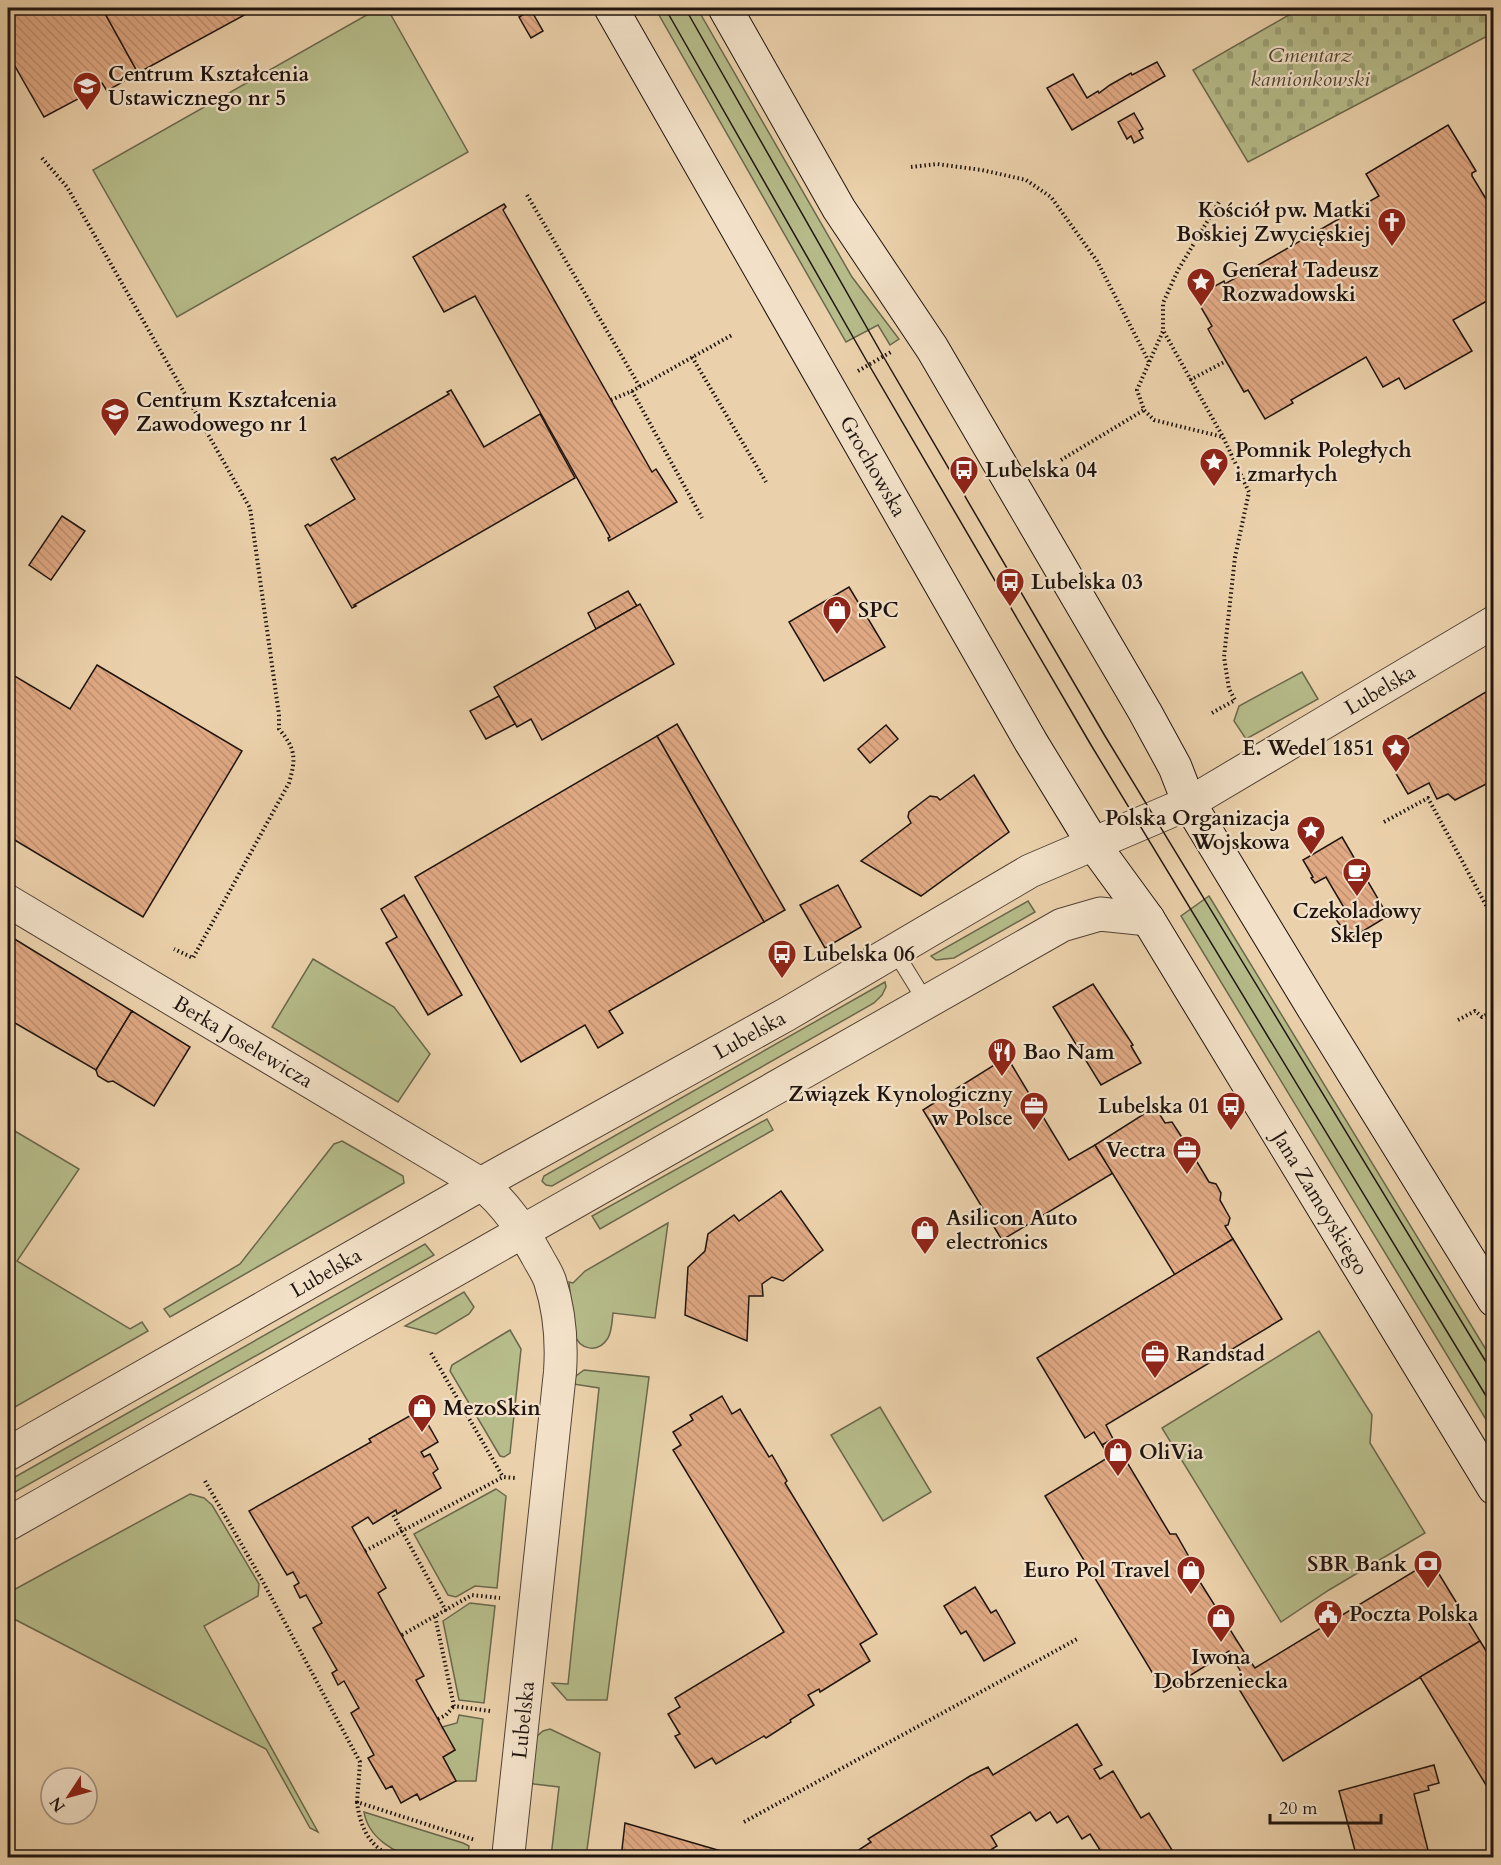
<svg xmlns="http://www.w3.org/2000/svg" width="1501" height="1865" viewBox="0 0 1501 1865" font-family="Cardo,serif">
  <style>
    .green { fill: #b6bc8a; stroke: #6a684c; stroke-width: 1.5 }
    .cemetery { fill: url(#cemetery-stones); stroke: #6a684c; stroke-width: 1.5 }
    .building { fill: url(#building-back-hatch); stroke: #1f140f; stroke-width: 1.5 }
    .lines { fill: none; stroke-linecap: round; stroke-linejoin: round }
    .service-casing { stroke: #524336; stroke-width: 17 }
    .minor-casing { stroke: #524336; stroke-width: 34 }
    .tertiary-casing { stroke: #524336; stroke-width: 35 }
    .secondary-casing { stroke: #1f140f; stroke-width: 35 }
    .path { stroke: #1f140f; stroke-width: 4; stroke-dasharray: 1.5 3; stroke-linecap: butt }
    .service { stroke: #f2e1c8; stroke-width: 15 }
    .minor { stroke: #f2e1c8; stroke-width: 32 }
    .tertiary { stroke: #f2e1c8; stroke-width: 33 }
    .secondary { stroke: #f2e1c8; stroke-width: 33 }
    .tram { stroke: #1f140f; stroke-width: 1.5 }
    .labels { text-anchor: middle; stroke-width: 4.5; stroke-linejoin: round; paint-order: stroke }
    .park-label { font-size: 21px; font-style: italic; fill: #4c4634; stroke: #f2e1c8 }
    .poi-label { font-size: 21px; font-weight: bold; fill: #1f140f; stroke: #f2e1c8; text-anchor: start }
    .street-label { font-size: 21px; fill: #1f140f; stroke: #f2e1c8 }
  </style>
  <defs>
    <pattern id="cemetery-stones" width="16" height="16" patternUnits="userSpaceOnUse" patternTransform="scale(1.5)"><rect width="16" height="16" fill="#b6bc8a"/><path d="M2 7V4a2 2 0 0 1 4 0v3zM10 15v-3a2 2 0 0 1 4 0v3z" fill="#9ca176"/></pattern>
    <pattern id="building-back-hatch" width="6" height="6" patternUnits="userSpaceOnUse" patternTransform="scale(1.5)"><rect width="6" height="6" fill="#e0a984"/><path d="M-1 5l2 2M0 0l6 6M5-1l2 2" fill="none" stroke="#c09171"/></pattern>
  </defs>
  <rect width="100%" height="100%" fill="#ebd1ab"/>
  <filter id="stains"><feTurbulence type="fractalNoise" baseFrequency=".00333" numOctaves="4"/><feColorMatrix values="0 0 0 0 .2 0 0 0 0 .09 0 0 0 0 .02 0 0 0 .5 -.17"/></filter>
  <radialGradient id="worn" r=".72"><stop offset=".6" stop-color="#630" stop-opacity="0"/><stop offset="1" stop-color="#630" stop-opacity=".3"/></radialGradient>
  <g class="green">
    <polygon points="379,8 387,8 468,152 177,317 93,170"/>
    <polygon points="655,8 697,8 852,277 899,339 890,345 878,325 846,342"/>
    <polygon points="1302,672 1318,699 1246,739 1234,721 1239,706"/>
    <polygon points="1209,896 1493,1361 1493,1431 1181,916"/>
    <polygon points="1028,901 1035,912 954,958 936,960 931,956"/>
    <polygon points="313,959 394,1007 430,1054 398,1102 272,1027"/>
    <polygon points="885,982 886,987 882,995 874,1003 552,1186 546,1185 542,1181 544,1176"/>
    <polygon points="767,1119 773,1130 600,1229 592,1216"/>
    <polygon points="8,1127 79,1169 17,1261 130,1329 142,1322 148,1331 8,1411"/>
    <polygon points="342,1141 403,1176 404,1183 170,1317 164,1309 240,1264 334,1144"/>
    <path d="M668,1223L655,1318L613,1313C612,1321 612,1331 608,1338C598,1354 579,1350 574,1333L569,1282L573,1283L585,1271Z"/>
    <polygon points="425,1244 434,1255 8,1496 8,1481"/>
    <polygon points="464,1292 474,1307 469,1314 436,1334 405,1326"/>
    <polygon points="510,1330 521,1349 510,1453 504,1457 500,1456 450,1371 452,1365"/>
    <polygon points="1319,1331 1372,1415 1370,1443 1425,1533 1329,1590 1281,1622 1162,1428"/>
    <polygon points="584,1370 649,1377 607,1700 567,1700 552,1683 568,1684 599,1388 573,1384 576,1376"/>
    <polygon points="880,1407 931,1492 883,1521 831,1435"/>
    <polygon points="496,1489 506,1496 497,1588 475,1586 456,1597 448,1595 414,1534"/>
    <polygon points="190,1494 204,1498 212,1505 259,1584 258,1596 204,1626 318,1832 310,1828 266,1749 12,1618 8,1621 8,1593"/>
    <polygon points="470,1603 495,1606 484,1703 459,1700 443,1621"/>
    <polygon points="459,1715 483,1719 476,1781 456,1781 443,1757 455,1750 442,1727 457,1723"/>
    <polygon points="550,1729 600,1753 586,1857 551,1857 559,1787 534,1784 530,1782 536,1737 543,1731"/>
    <path d="M364,1812L463,1843L469,1846L468,1857C452,1858 435,1860 419,1858C394,1854 368,1837 364,1812Z"/>
  </g>
  <polygon class="cemetery" points="1301,8 1493,8 1493,33 1248,162 1193,70"/>
  <g class="building">
    <polygon points="8,8 102,8 138,73 107,91 102,83 77,96 78,99 44,117 8,54"/>
    <polygon points="102,8 257,8 138,73"/>
    <polygon points="1269,8 1285,8 1273,14"/>
    <polygon points="531,10 543,31 531,38 519,17"/>
    <polygon points="1157,62 1165,76 1072,130 1047,88 1073,74 1087,98 1098,91 1099,93 1110,85 1131,73 1132,75"/>
    <polygon points="1134,113 1143,129 1139,131 1143,138 1134,143 1131,136 1127,139 1118,122"/>
    <polygon points="1448,125 1476,171 1472,173 1472,176 1494,212 1494,297 1453,320 1472,351 1405,389 1399,378 1383,387 1366,357 1291,400 1293,403 1265,419 1248,390 1244,392 1226,361 1208,329 1212,326 1195,297 1224,281 1225,284 1379,196 1366,174"/>
    <polygon points="504,204 506,207 503,210 652,472 656,469 677,502 609,541 608,538 610,537 475,296 444,312 413,257"/>
    <polygon points="451,390 484,447 540,414 575,478 354,605 356,606 352,608 305,526 308,524 310,526 355,499 331,459 335,457 337,460 449,394 447,392"/>
    <polygon points="62,516 85,531 51,580 29,565"/>
    <polygon points="849,587 885,647 824,681 789,622"/>
    <polygon points="628,591 637,606 596,629 588,613"/>
    <polygon points="640,604 674,664 542,740 531,719 517,727 494,687"/>
    <polygon points="97,665 242,751 143,917 8,836 8,672 70,709"/>
    <polygon points="1494,687 1494,780 1455,800 1448,794 1437,799 1429,783 1408,794 1384,753"/>
    <polygon points="499,696 515,724 486,739 470,711"/>
    <polygon points="677,724 785,910 764,922 657,736"/>
    <polygon points="886,725 898,739 870,763 858,749"/>
    <polygon points="657,736 764,922 609,1011 623,1033 598,1048 585,1025 521,1062 415,877"/>
    <polygon points="974,775 1009,832 921,896 861,861 911,823 908,817 909,812 930,796 937,797 940,800"/>
    <polygon points="1342,837 1388,916 1350,939 1335,918 1346,911 1326,877 1315,883 1311,878 1313,877 1303,860"/>
    <polygon points="838,885 861,927 825,948 800,905"/>
    <polygon points="404,895 462,995 428,1015 386,943 397,937 381,909"/>
    <polygon points="8,935 132,1011 96,1070 8,1019"/>
    <polygon points="1093,984 1133,1045 1131,1046 1141,1063 1101,1085 1053,1007"/>
    <polygon points="132,1011 190,1047 154,1106 113,1081 108,1082 98,1076 96,1070"/>
    <polygon points="1007,1057 1069,1160 1095,1145 1113,1173 1002,1240 923,1110 934,1103 931,1099 938,1095 940,1099"/>
    <polygon points="1155,1107 1165,1123 1172,1122 1183,1139 1190,1141 1195,1150 1194,1157 1209,1182 1216,1184 1221,1193 1220,1200 1230,1218 1228,1225 1225,1226 1233,1239 1175,1275 1095,1145"/>
    <polygon points="781,1191 823,1250 783,1281 772,1277 762,1284 763,1296 749,1296 747,1341 685,1315 688,1267 705,1251 708,1234 734,1215 739,1221"/>
    <polygon points="1233,1239 1282,1319 1106,1425 1113,1439 1102,1445 1094,1432 1085,1438 1037,1358"/>
    <polygon points="722,1396 732,1414 740,1409 769,1457 772,1455 787,1481 785,1483 877,1634 860,1644 870,1661 820,1692 819,1689 808,1695 814,1705 790,1720 791,1722 766,1738 764,1736 716,1764 712,1758 695,1768 675,1736 680,1734 668,1714 680,1707 675,1698 784,1632 673,1450 681,1445 673,1432 693,1420 690,1415"/>
    <polygon points="420,1410 438,1442 421,1452 424,1457 430,1454 438,1469 433,1473 441,1488 397,1514 396,1510 373,1524 368,1517 352,1527 386,1588 378,1593 424,1676 416,1680 455,1750 443,1757 456,1781 420,1800 417,1794 401,1803 392,1786 386,1789 368,1758 374,1755 351,1713 359,1708 344,1681 338,1685 332,1673 337,1670 313,1628 322,1623 306,1595 300,1598 294,1586 299,1583 293,1572 287,1575 249,1511 371,1442 369,1439"/>
    <polygon points="1113,1439 1170,1534 1176,1534 1189,1557 1188,1563 1246,1655 1235,1662 1229,1651 1164,1692 1045,1496 1109,1457 1102,1445"/>
    <polygon points="1431,1561 1480,1641 1283,1761 1234,1681 1243,1675 1235,1662 1246,1655 1255,1668"/>
    <polygon points="975,1587 991,1613 996,1610 1015,1643 984,1661 966,1631 961,1634 944,1606"/>
    <polygon points="1480,1641 1488,1654 1494,1652 1494,1798 1420,1677"/>
    <polygon points="1077,1724 1102,1765 1094,1769 1100,1779 1113,1771 1141,1818 1149,1813 1177,1858 1105,1858 1090,1834 1082,1839 1068,1816 1057,1823 1050,1812 1036,1821 1030,1812 991,1836 997,1846 978,1858 944,1858 942,1854 937,1858 857,1858 854,1853 871,1842 868,1839 970,1776 988,1767 993,1775"/>
    <polygon points="1434,1765 1439,1783 1428,1786 1429,1790 1414,1794 1430,1858 1357,1858 1339,1791"/>
    <polygon points="625,1823 745,1858 621,1858"/>
  </g>
  <g class="lines">
    <g class="service-casing">
      <polyline id="service" points="894,950 926,1002"/>
    </g>
    <g class="minor-casing">
      <g id="minor">
        <path id="s1" d="M1189,803L1494,622"/>
        <path id="s2" d="M8,901L481,1184C506,1204 522,1229 537,1256C541,1264 547,1272 550,1281C559,1309 562,1343 560,1372L508,1858"/>
      </g>
    </g>
    <g class="tertiary-casing">
      <g id="tertiary">
        <path id="s3" d="M8,1454L481,1184L787,1014L1030,871L1189,803"/>
        <polyline points="8,1524 1062,925 1100,914 1148,919"/>
      </g>
    </g>
    <g class="secondary-casing">
      <g id="secondary">
        <path id="s4" d="M611,8L1031,742L1094,845L1148,919L1494,1488"/>
        <polyline points="725,8 839,209 932,348 1145,712 1175,767 1189,803 1314,1009 1494,1300"/>
      </g>
    </g>
    <g class="path">
      <polyline points="1249,8 1250,10"/>
      <path d="M42,158L67,187L250,508L279,715V729C296,749 296,759 289,783L193,958L174,949"/>
      <polyline points="911,167 937,164 982,170 1026,180 1051,197 1097,261 1149,362"/>
      <polyline points="527,195 640,387"/>
      <polyline points="1164,332 1223,437"/>
      <polyline points="692,357 766,482"/>
      <polyline points="858,371 891,352"/>
      <polyline points="1190,380 1226,361"/>
      <polyline points="632,391 702,518"/>
      <polyline points="611,400 632,391 732,335"/>
      <polyline points="1061,460 1144,410"/>
      <polyline points="1212,713 1235,700 1229,689 1224,657 1235,557 1249,492 1223,437 1154,420 1144,410 1137,390 1163,331 1163,303 1178,270 1219,202"/>
      <polyline points="1384,822 1428,798 1494,920"/>
      <polyline points="1458,1020 1475,1011 1482,1017 1494,1011"/>
      <polyline points="431,1353 503,1477"/>
      <polyline points="205,1481 262,1580 360,1762 357,1802 475,1840"/>
      <polyline points="365,1551 402,1531 392,1513"/>
      <polyline points="446,1611 402,1531 503,1477 515,1478"/>
      <polyline points="402,1635 435,1616"/>
      <polyline points="490,1711 454,1706 435,1616 472,1595 500,1598"/>
      <polyline points="438,1719 446,1715 454,1706"/>
      <path d="M357,1802C360,1828 371,1850 397,1858"/>
      <polyline points="744,1822 1079,1638"/>
    </g>
    <use href="#service" class="service"/>
    <use href="#minor" class="minor"/>
    <use href="#tertiary" class="tertiary"/>
    <use href="#secondary" class="secondary"/>
    <g class="tram">
      <polyline points="665,8 869,365 1091,745 1494,1409"/>
      <polyline points="685,8 883,356 1105,736 1494,1375"/>
    </g>
  </g>
  <defs>
    <g id="school-pin" transform="scale(1.5)"><path d="M0 17L-7.5 6A9.5 9.5 0 1 1 7.5 6Z" fill="#8f2418" stroke="#f2e1c8"/><path d="M0-5L7-2L0 1L-7-2ZM-4 1L0 2.5L4 1V4Q0 6-4 4Z" fill="#fff"/></g>
    <g id="church-pin" transform="scale(1.5)"><path d="M0 17L-7.5 6A9.5 9.5 0 1 1 7.5 6Z" fill="#8f2418" stroke="#f2e1c8"/><path d="M-1.2-6h2.4v3.5h3.3v2.4h-3.3V6h-2.4V-.1h-3.3v-2.4h3.3Z" fill="#fff"/></g>
    <g id="sight-pin" transform="scale(1.5)"><path d="M0 17L-7.5 6A9.5 9.5 0 1 1 7.5 6Z" fill="#8f2418" stroke="#f2e1c8"/><path d="M0-6L1.8-2.2L6-1.7L2.9 1.2L3.7 5.4L0 3.3L-3.7 5.4L-2.9 1.2L-6-1.7L-1.8-2.2Z" fill="#fff"/></g>
    <g id="bus-pin" transform="scale(1.5)"><path d="M0 17L-7.5 6A9.5 9.5 0 1 1 7.5 6Z" fill="#8f2418" stroke="#f2e1c8"/><path d="M-5-6H5V4H4V6H2V4H-2V6H-4V4H-5ZM-3.5-4V0h7V-4ZM-3.5 1.2v1.5H-2V1.2ZM2 1.2v1.5H3.5V1.2Z" fill="#fff"/></g>
    <g id="shop-pin" transform="scale(1.5)"><path d="M0 17L-7.5 6A9.5 9.5 0 1 1 7.5 6Z" fill="#8f2418" stroke="#f2e1c8"/><path d="M-5-2.5h2.3a2.7 3.5 0 0 1 5.4 0H5L5.5 6h-11ZM-1.5-2.5h3a1.5 2.3 0 0 0-3 0Z" fill="#fff"/></g>
    <g id="cafe-pin" transform="scale(1.5)"><path d="M0 17L-7.5 6A9.5 9.5 0 1 1 7.5 6Z" fill="#8f2418" stroke="#f2e1c8"/><path d="M-5.5-4.5H6V0H3Q3 3.5 0 3.5H-2.5Q-5.5 3.5-5.5 0ZM3-3.2v2h1.7v-2ZM-6 4.5H4V6H-6Z" fill="#fff"/></g>
    <g id="restaurant-pin" transform="scale(1.5)"><path d="M0 17L-7.5 6A9.5 9.5 0 1 1 7.5 6Z" fill="#8f2418" stroke="#f2e1c8"/><path d="M-5-6h1v4h1v-4h1v4h1v-4h1v5L-1.5 .5V6h-2V.5L-5-1ZM5-6V6H3V1.5H1.5Q1.5-4 5-6Z" fill="#fff"/></g>
    <g id="office-pin" transform="scale(1.5)"><path d="M0 17L-7.5 6A9.5 9.5 0 1 1 7.5 6Z" fill="#8f2418" stroke="#f2e1c8"/><path d="M-6-3h4V-5.5h4V-3h4V5H-6ZM-1-4.5V-3h2v-1.5ZM-6 0V1H6V0Z" fill="#fff"/></g>
    <g id="bank-pin" transform="scale(1.5)"><path d="M0 17L-7.5 6A9.5 9.5 0 1 1 7.5 6Z" fill="#8f2418" stroke="#f2e1c8"/><path d="M-6-4H6V4H-6ZM0-2.3a2.3 2.3 0 1 0 0 4.6a2.3 2.3 0 1 0 0-4.6Z" fill="#fff"/></g>
    <g id="civic-pin" transform="scale(1.5)"><path d="M0 17L-7.5 6A9.5 9.5 0 1 1 7.5 6Z" fill="#8f2418" stroke="#f2e1c8"/><path d="M-.6-6.5H3V-4.5H.6V-3L4-1V1h2V6H-6V1h2V-1L-.6-3ZM-1.2 2.5V6h2.4V2.5Z" fill="#fff"/></g>
  </defs>
  <g fill-rule="evenodd">
    <use href="#school-pin" x="87" y="86"/>
    <use href="#church-pin" x="1392" y="222"/>
    <use href="#sight-pin" x="1201" y="282"/>
    <use href="#school-pin" x="115" y="412"/>
    <use href="#sight-pin" x="1214" y="462"/>
    <use href="#bus-pin" x="964" y="470"/>
    <use href="#bus-pin" x="1010" y="582"/>
    <use href="#shop-pin" x="837" y="610"/>
    <use href="#sight-pin" x="1396" y="748"/>
    <use href="#sight-pin" x="1311" y="830"/>
    <use href="#cafe-pin" x="1357" y="872"/>
    <use href="#bus-pin" x="782" y="954"/>
    <use href="#restaurant-pin" x="1002" y="1052"/>
    <use href="#office-pin" x="1034" y="1106"/>
    <use href="#bus-pin" x="1231" y="1106"/>
    <use href="#office-pin" x="1187" y="1150"/>
    <use href="#shop-pin" x="925" y="1230"/>
    <use href="#office-pin" x="1155" y="1354"/>
    <use href="#shop-pin" x="422" y="1408"/>
    <use href="#shop-pin" x="1118" y="1452"/>
    <use href="#bank-pin" x="1428" y="1564"/>
    <use href="#shop-pin" x="1191" y="1570"/>
    <use href="#civic-pin" x="1328" y="1614"/>
    <use href="#shop-pin" x="1221" y="1618"/>
  </g>
  <g class="labels">
    <g class="park-label">
      <text x="1310" y="62">Cmentarz<tspan x="1310" dy="24">kamionkowski</tspan></text>
    </g>
    <g class="poi-label">
      <text x="108" y="81">Centrum Kształcenia<tspan x="108" dy="24">Ustawicznego nr 5</tspan></text>
      <text x="1371" y="217" text-anchor="end">Kościół pw. Matki<tspan x="1371" dy="24">Boskiej Zwycięskiej</tspan></text>
      <text x="1222" y="277">Generał Tadeusz<tspan x="1222" dy="24">Rozwadowski</tspan></text>
      <text x="136" y="407">Centrum Kształcenia<tspan x="136" dy="24">Zawodowego nr 1</tspan></text>
      <text x="1235" y="457">Pomnik Poległych<tspan x="1235" dy="24">i zmarłych</tspan></text>
      <text x="985" y="477">Lubelska 04</text>
      <text x="1031" y="589">Lubelska 03</text>
      <text x="858" y="617">SPC</text>
      <text x="1375" y="755" text-anchor="end">E. Wedel 1851</text>
      <text x="1290" y="825" text-anchor="end">Polska Organizacja<tspan x="1290" dy="24">Wojskowa</tspan></text>
      <text x="1357" y="918" text-anchor="middle">Czekoladowy<tspan x="1357" dy="24">Sklep</tspan></text>
      <text x="803" y="961">Lubelska 06</text>
      <text x="1023" y="1059">Bao Nam</text>
      <text x="1013" y="1101" text-anchor="end">Związek Kynologiczny<tspan x="1013" dy="24">w Polsce</tspan></text>
      <text x="1210" y="1113" text-anchor="end">Lubelska 01</text>
      <text x="1166" y="1157" text-anchor="end">Vectra</text>
      <text x="946" y="1225">Asilicon Auto<tspan x="946" dy="24">electronics</tspan></text>
      <text x="1176" y="1361">Randstad</text>
      <text x="443" y="1415">MezoSkin</text>
      <text x="1139" y="1459">OliVia</text>
      <text x="1407" y="1571" text-anchor="end">SBR Bank</text>
      <text x="1170" y="1577" text-anchor="end">Euro Pol Travel</text>
      <text x="1349" y="1621">Poczta Polska</text>
      <text x="1221" y="1664" text-anchor="middle">Iwona<tspan x="1221" dy="24">Dobrzeniecka</tspan></text>
    </g>
    <g class="street-label">
      <text dy="7" stroke="none"><textPath href="#s4" startOffset="528">Grochowska</textPath></text>
      <text dy="7" stroke="none"><textPath href="#s1" startOffset="222">Lubelska</textPath></text>
      <text dy="7" stroke="none"><textPath href="#s3" startOffset="852">Lubelska</textPath></text>
      <text dy="7" stroke="none"><textPath href="#s2" startOffset="274">Berka Joselewicza</textPath></text>
      <text dy="7" stroke="none"><textPath href="#s4" startOffset="1390">Jana Zamoyskiego</textPath></text>
      <text dy="7" stroke="none"><textPath href="#s3" startOffset="366">Lubelska</textPath></text>
      <text transform="translate(523 1720) rotate(-84)" y="7">Lubelska</text>
    </g>
  </g>
  <rect width="1501" height="1865" fill="none" stroke="#ebd1ab" stroke-width="30"/>
  <rect x="9" y="9" width="1483" height="1847" fill="none" stroke="#1f140f" stroke-width="3"/>
  <rect x="15" y="15" width="1471" height="1835" fill="none" stroke="#1f140f" stroke-width="1.5"/>
  <g transform="translate(69 1796) rotate(234)"><circle r="28" fill="#f2e1c8" stroke="#9e8f7e" stroke-width="1.5"/>
  <path d="M0-4.5L10 22L0 15L-10 22Z" fill="#8f2418"/>
  <text y="-9" font-size="16" font-weight="bold" text-anchor="middle" fill="#1f140f">N</text>
  </g>
  <path d="M1270 1814v9h111v-9" fill="none" stroke="#1f140f" stroke-width="3"/>
  <text x="1279" y="1814" font-size="18" fill="#1f140f" stroke="#f2e1c8" stroke-width="4.5" paint-order="stroke">20 m</text>
  <rect width="100%" height="100%" filter="url(#stains)"/>
  <rect width="100%" height="100%" fill="url(#worn)"/>
</svg>
